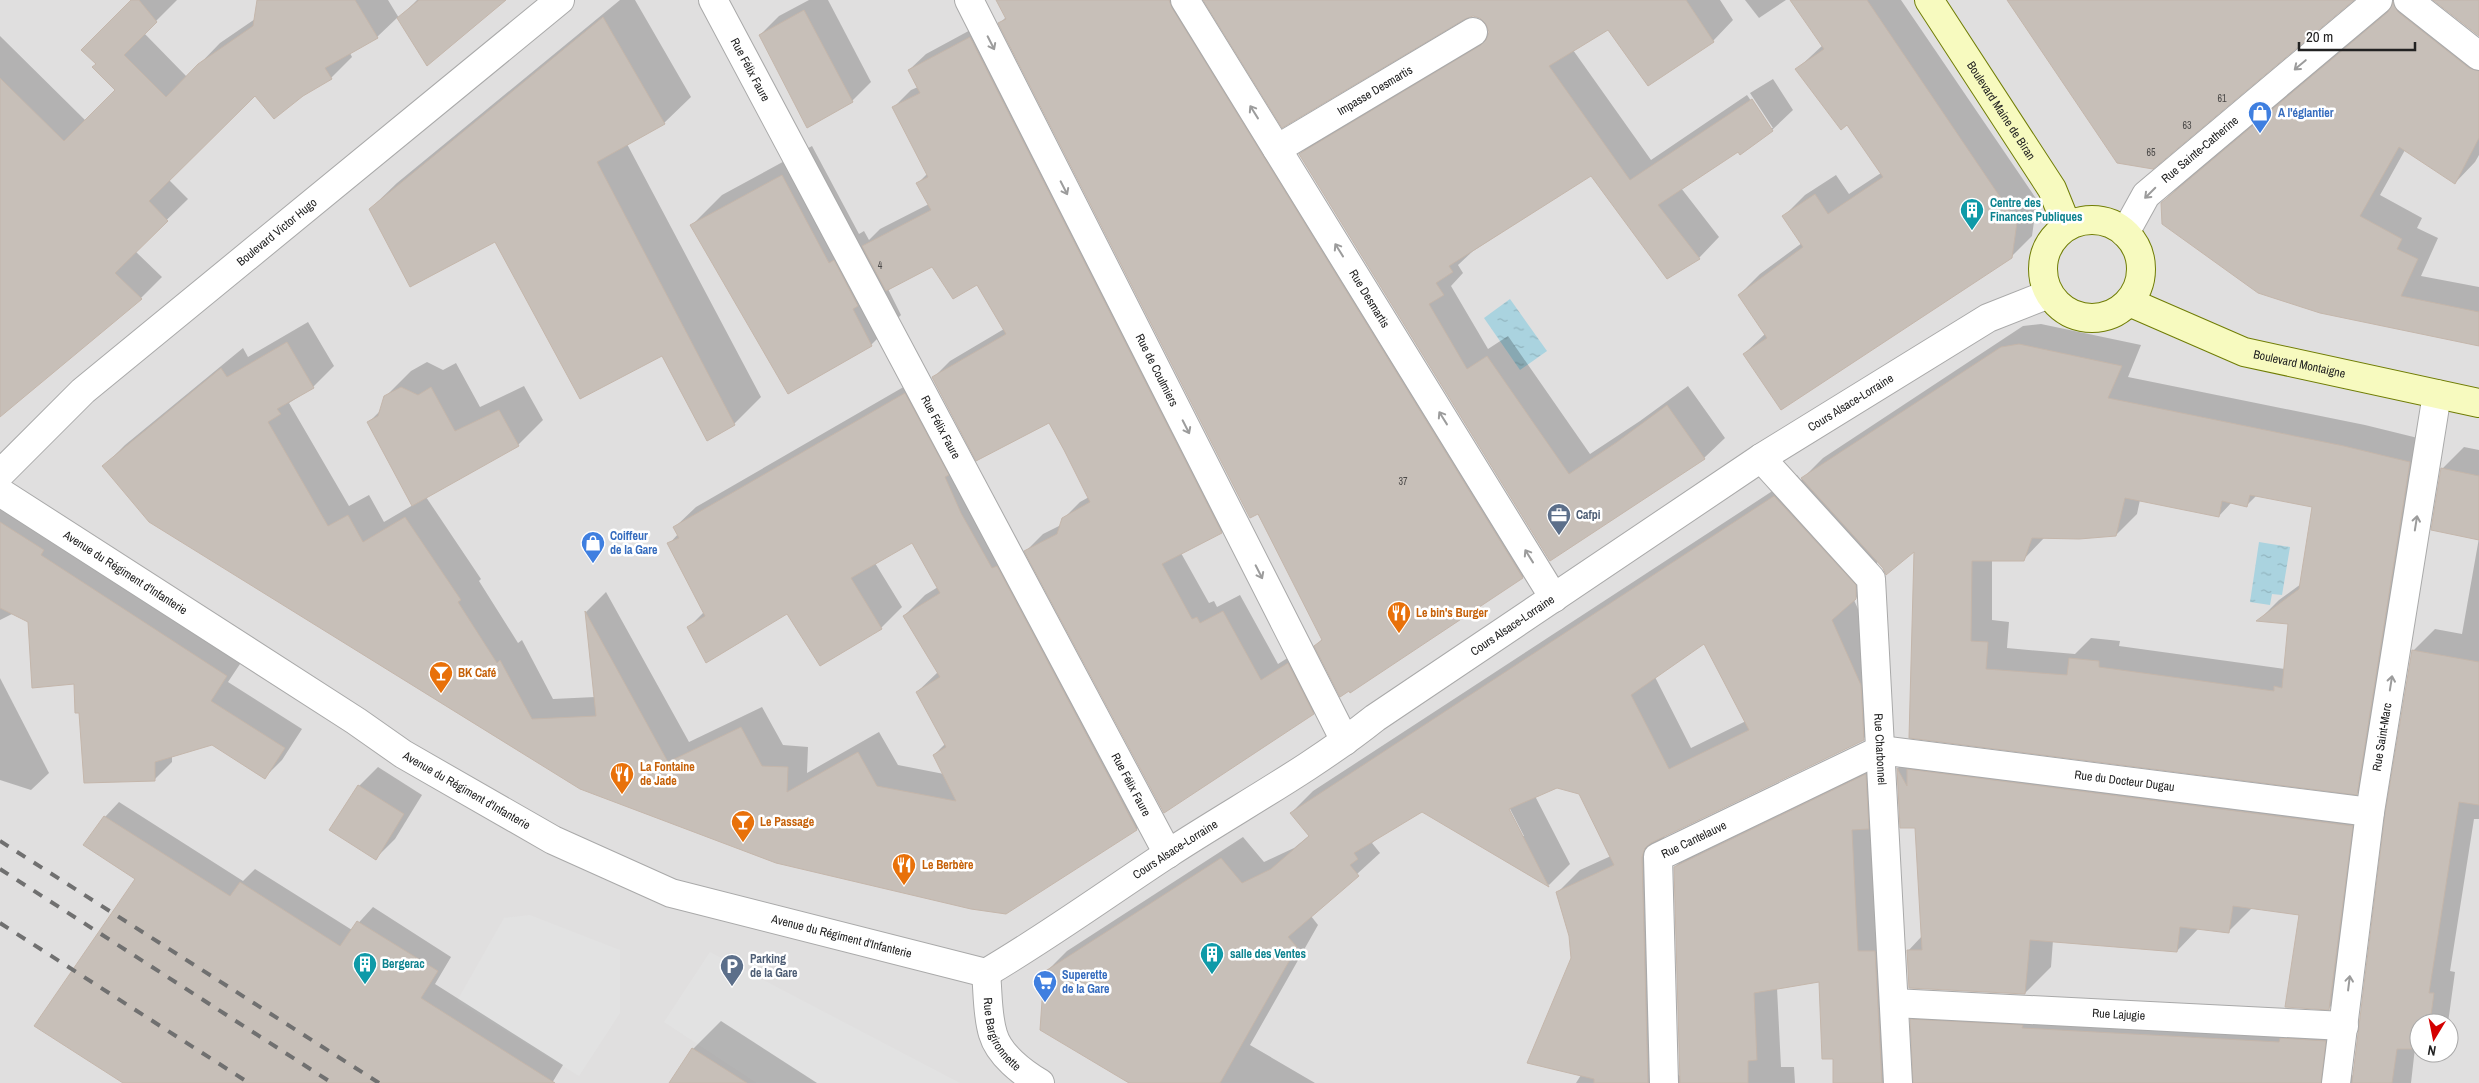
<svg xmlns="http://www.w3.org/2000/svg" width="2479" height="1083" viewBox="0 0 2479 1083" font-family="'Archivo Narrow',sans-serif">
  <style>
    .residential { fill: #e0dfdf; fill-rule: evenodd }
    .parking { fill: #e2e2e2 }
    .water { fill: url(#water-ripples) }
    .shadow { fill: #0003; fill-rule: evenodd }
    .building { fill: #c7bfb8; stroke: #c4b6ab; fill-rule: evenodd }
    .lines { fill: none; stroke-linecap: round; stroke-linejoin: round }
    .street-casing { stroke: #a9a9a9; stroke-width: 30 }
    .secondary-casing { stroke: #707d05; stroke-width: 30 }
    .street { stroke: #fff; stroke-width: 28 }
    .secondary { stroke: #f7fabf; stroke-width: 28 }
    .rail { stroke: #707070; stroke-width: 4; stroke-dasharray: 10 10; stroke-linecap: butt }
    .oneway { stroke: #9c9c9c }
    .labels { text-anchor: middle; stroke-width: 5; stroke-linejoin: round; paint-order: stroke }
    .number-label { font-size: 10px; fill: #4b4948 }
    .street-label { font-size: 12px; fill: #222; stroke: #fff }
    .shop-label { font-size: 12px; font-weight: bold; fill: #366cbe; stroke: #fff; text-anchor: start }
    .culture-label { font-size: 12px; font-weight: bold; fill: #0d838f; stroke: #fff; text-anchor: start }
    .service-label { font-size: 12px; font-weight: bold; fill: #4e5e75; stroke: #fff; text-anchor: start }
    .food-label { font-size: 12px; font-weight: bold; fill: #c56008; stroke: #fff; text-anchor: start }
  </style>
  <defs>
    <pattern id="water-ripples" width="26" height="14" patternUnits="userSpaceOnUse" patternTransform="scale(1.25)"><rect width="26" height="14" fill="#aad3df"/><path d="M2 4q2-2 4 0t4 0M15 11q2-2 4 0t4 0" fill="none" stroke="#92b5bf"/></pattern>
  </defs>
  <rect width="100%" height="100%" fill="#f2efe9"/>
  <path class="residential" d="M0,0H2479V1083H0ZM2419,1023H2449V1053H2419Z"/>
  <g class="parking">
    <polygon points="530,915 620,950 620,1013 579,1076 457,1001 504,918"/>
    <polygon points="710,952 960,1083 757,1083 664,1022"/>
  </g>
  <g class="water">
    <polygon points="1510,299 1547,351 1520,370 1484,318"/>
    <polygon points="2259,542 2290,547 2282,595 2272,594 2270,605 2250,602"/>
  </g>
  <g class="shadow">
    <polygon points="132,0 177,0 144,33 187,77 220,43 255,19 258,0 388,0 399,18 417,0 505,0 427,65 398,17 377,37 350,53 352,57 331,78 255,94 169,180 188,199 135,251 162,277 141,298 0,412 0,36 86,121 117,90 97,64"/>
    <polygon points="620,0 635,0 691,97 664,123 627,144 761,397 734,424 663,355 496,240 370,209 397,183"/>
    <polygon points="809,0 828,0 871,82 852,101 760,35 779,16"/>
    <polygon points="997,0 1200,0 1543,557 1523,577 1350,691 1316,646 1323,638 1000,23 1006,17"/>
    <polygon points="1205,0 1720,0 1733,20 1713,41 1609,28 1573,50 1651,160 1747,95 1770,128 1773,128 1750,93 1773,79 1793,110 1772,130 1738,150 1681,188 1719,237 1699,258 1591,174 1473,251 1458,265 1463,273 1451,286 1488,349 1508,336 1590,454 1640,421 1688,386 1725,438 1704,458 1550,559 1300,154 1321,134 1490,33 1487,23 1481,17 1473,15"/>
    <polygon points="1745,0 1786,0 1759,18"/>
    <polygon points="1792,0 1901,0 2037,200 2032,236 2011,257 1744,354 1766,333 1739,295 1760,274 1802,243 1784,216 1805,195 1836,175 1849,194 1881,173 1847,124 1797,69 1823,45"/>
    <polygon points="2397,0 2479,39 2479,155 2475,162 2455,183 2405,150 2380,195 2422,218 2417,228 2438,238 2421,276 2479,287 2479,344 2162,203 2183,182 2392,7"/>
    <polygon points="987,21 1238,515 1221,532 1181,553 1209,603 1214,601 1217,607 1240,595 1278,664 1305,647 1330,696 1313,713 1026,551 1043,534 1061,525 1063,519 1080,502 1089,497 1049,421 933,378 950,361 1004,329 977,283 932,265 888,289 901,315 871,345 788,392 692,225 722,195 812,146 859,234 864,231 869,240 880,229 929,204 918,183 928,173 894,107 911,90 918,87 909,70 926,54"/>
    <polygon points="308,322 334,366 313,387 289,403 349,506 369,495 384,522 413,505 368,423 382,409 385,397 411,371 427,362 443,370 456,363 480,407 524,386 543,420 518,445 426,497 481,579 479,581 518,643 522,640 553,699 595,697 586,612 606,592 689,742 762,707 783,745 808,747 807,773 879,732 898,765 944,774 934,755 945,744 917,692 938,672 904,616 925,595 938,587 912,541 875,563 902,607 881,628 788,612 689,627 704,612 669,544 678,534 675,527 696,507 926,374 1157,808 1137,829 1005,913 776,862 581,788 104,466 125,445 243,348 248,357"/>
    <path d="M2041,324L2141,345L2128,377L2365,425L2430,441L2377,772L2357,793L1910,737L1915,549L1884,568L1877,561L1878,576L1854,600L1882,663L1885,717L1863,739L1664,835L1670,1061L1673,1070L1681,1077L1675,867L1697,845L1887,753L1906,1069L1913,1076L1912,1020L1933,998L2347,1019L2349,1074L2354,1076L2413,651L2435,629L2462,634L2479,538L2442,469L2464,447L2479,450V819H2474L2450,971L2455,972L2448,1023H2419V1048H2415L2411,1083H1835L1834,1057L1820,981L1777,988L1781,1067H1794L1795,1083H1576L1581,1075L1572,958L1570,936L1558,892L1580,870L1611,856L1580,793L1557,787L1535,796L1570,864L1549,885L1422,810L1379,837L1372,843L1380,853L1311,916L1318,925L1250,1045L1315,1083H1131L1045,973L1067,951L1243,837L1264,862L1294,848L1310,835L1291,813L1313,791L1797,475L1801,480L1823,458L2023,326ZM2257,495L2313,506L2301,584L2279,600L2259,620L2289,623L2285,669L2119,646L2120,641L2091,638L2075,654L2007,648L2009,622L1992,620V560H2023L2045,537L2116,535L2137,514L2140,500L2219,516L2232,502L2246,506ZM1704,642L1746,721L1691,748L1655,677ZM1507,803L1524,836H1521L1505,804Z"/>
    <polygon points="0,493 244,658 228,682 302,729 282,760 264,778 213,744 172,756 172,762 154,780 80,712 75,683 28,606 0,620"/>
    <polygon points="0,678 49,773 31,790 0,780"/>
    <polygon points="1923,744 2378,800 2355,983 2329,1008 2300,914 2253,907 2228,932 2199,928 2177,951 2053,940 2051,967 2025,993 1908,951 1922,936 1916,827 1901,827 1898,768"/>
    <polygon points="378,767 422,795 395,839 376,858 359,786"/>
    <polygon points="119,802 243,881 255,869 352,930 373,907 451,957 435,984 563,1065 552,1083 125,1083 137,879 105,817"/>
    <polygon points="721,1021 817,1083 671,1083 693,1049"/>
  </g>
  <g class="building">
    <polygon points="131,0 139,0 157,22 124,55 166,97 198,64 253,26 257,0 355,0 378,38 325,68 332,79 303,96 274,119 255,96 149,201 168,221 115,273 142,299 0,417 0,78 64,141 115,90 92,67 96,64 81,50"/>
    <polygon points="419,0 506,0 427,66 397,18"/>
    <polygon points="996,0 1169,0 1172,8 1523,578 1350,693 1349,691 1340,697 1314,646 1322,640 1258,514 1250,518 998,23 1006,19"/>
    <polygon points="1203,0 1686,0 1714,42 1648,86 1608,30 1549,66 1630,180 1752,99 1773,131 1740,155 1738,152 1658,205 1700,259 1667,279 1591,176 1449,266 1453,272 1436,283 1444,295 1429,304 1467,369 1487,356 1569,474 1617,442 1667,405 1705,459 1550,561 1299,154 1481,45 1486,40 1489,32 1486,24 1480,18 1473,16 1465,19 1282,128"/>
    <polygon points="1790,0 1867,0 2017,222 2012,258 1781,410 1743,354 1767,338 1738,295 1803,247 1782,216 1815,194 1828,214 1883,177 1847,125 1841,130 1795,69 1824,49"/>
    <polygon points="2007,0 2354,0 2153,169 2117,163"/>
    <polygon points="2433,0 2479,0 2479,36"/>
    <polygon points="2393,2 2398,12 2469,68 2479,71 2479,138 2455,184 2399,147 2360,216 2402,239 2397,249 2418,259 2401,296 2479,312 2479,346 2320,313 2258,293 2162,224 2161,203 2388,12"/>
    <polygon points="804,10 853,102 807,128 759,35"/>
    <polygon points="603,17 665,124 597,162 735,425 707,441 662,356 580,399 495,242 410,287 369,209"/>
    <polygon points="970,37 1222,533 1162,564 1192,619 1197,617 1200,623 1223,611 1261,680 1288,663 1314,714 1164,813 1024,551 1057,534 1062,518 1090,502 1064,450 1049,423 976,461 932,377 1006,334 977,285 953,299 932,267 886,291 862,246 931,210 916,183 928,177 892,107 920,93 908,70"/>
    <polygon points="782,175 829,263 834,260 858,306 853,309 872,346 788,394 690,225"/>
    <polygon points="287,342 314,388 277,409 281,414 268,422 328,526 348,515 363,542 405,517 461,600 458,602 497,663 500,660 532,719 596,716 585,611 668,762 741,727 762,766 788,767 787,792 858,752 877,786 956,801 933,755 946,747 916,692 940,677 903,616 940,593 912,543 851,578 882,629 820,666 787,614 706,663 687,627 705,616 667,543 679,538 673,527 905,393 949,475 945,477 961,513 992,568 997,566 1137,830 1006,914 971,909 776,863 580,789 149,522 102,466 221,368 227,377"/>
    <path d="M2019,344L2122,366L2108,398L2344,446L2410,462L2357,795L1909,738L1914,552L1886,575L1883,568L1801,478L2001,347ZM2250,495L2312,507L2299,589L2256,621L2288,624L2282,688L2274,686V691L2202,681L2099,667V661L2069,658L2067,675L1986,669L1988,642L1971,641L1972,561H2024L2032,538L2079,539L2116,536L2125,498L2219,517L2222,501L2247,507Z"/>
    <polygon points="401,387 418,395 431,387 455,431 499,410 519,446 412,506 367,422 378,416 384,396"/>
    <polygon points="2441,468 2479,476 2479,540 2431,530"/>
    <path d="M1774,496L1856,585V599L1832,620L1861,685L1864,740L1651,843L1645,848L1642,857L1648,1083H1594V1079L1527,1063L1571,958L1569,936L1556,892L1614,865L1579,794L1557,788L1509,809L1549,887L1422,812L1354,853L1358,859L1350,865L1359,876L1288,937L1297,947L1220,1083H1129L1040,1030L1044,972L1221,858L1242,883L1271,869L1309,836L1290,813ZM1704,644L1749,730L1669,769L1631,695Z"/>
    <polygon points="0,522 44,550 41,555 227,676 211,701 285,748 265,779 212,745 155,762 155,781 84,783 79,713 75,713 74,684 32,688 28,622 0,608"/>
    <polygon points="2412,650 2479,662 2479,805 2459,802 2429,993 2434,993 2430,1023 2419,1023 2419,1049 2397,1049 2392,1083 2352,1083 2385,814"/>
    <polygon points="1897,768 1907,786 1907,769 2353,826 2329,1010 2285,1007 2299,915 2233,906 2229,933 2180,927 2177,952 2030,940 2025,994 1909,988 1907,950 1922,950 1915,828 1900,828"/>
    <polygon points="1866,774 1869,829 1852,830 1858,951 1875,951 1882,1083 1833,1083 1833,1059 1822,1059 1819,982 1754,993 1757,1060 1748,1061 1748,1083 1680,1083 1674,867"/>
    <polygon points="358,785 404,814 376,860 329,830"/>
    <polygon points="104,816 230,896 240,882 340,946 357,921 438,971 421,998 555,1083 123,1083 34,1026 135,879 83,845"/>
    <polygon points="1910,1019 2023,1025 2022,1028 2279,1042 2280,1038 2326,1041 2321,1083 1913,1083"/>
    <polygon points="692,1048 747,1083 669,1083"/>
  </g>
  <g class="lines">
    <g class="street-casing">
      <g id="street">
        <path id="s1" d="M713,0L1168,854"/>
        <path id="s2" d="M969,0L1345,741"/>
        <path id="s3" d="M1185,0L1554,598"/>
        <polyline points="2408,0 2479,56"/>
        <path id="s4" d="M1277,149L1473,32"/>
        <path id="s5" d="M2125,233L2146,195L2378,0"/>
        <path id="s6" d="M1761,458L1871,579L1898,1083"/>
        <path id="s7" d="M0,474L83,391L560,0"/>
        <path id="s8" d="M0,492L356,721L403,754L553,840L671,893L986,973"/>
        <path id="s9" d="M986,973C1049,936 1108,893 1169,853C1238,808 1311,769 1375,718L1761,458L1988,318L2049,294"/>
        <path id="s10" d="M986,973C988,992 987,1015 993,1034C999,1055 1023,1073 1040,1083"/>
        <path id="s11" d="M1894,1003L2344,1026"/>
        <path id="s12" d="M1664,1083L1658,857L1880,750L2370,812"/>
        <path id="s13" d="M2336,1083L2370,812L2437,394"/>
      </g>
    </g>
    <g class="secondary-casing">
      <g id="secondary">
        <path id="s14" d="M1929,0L2052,189L2067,226"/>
        <circle cx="2092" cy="269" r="49"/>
        <path id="s15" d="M2129,302L2244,352L2479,403"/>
      </g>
    </g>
    <use href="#street" class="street"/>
    <use href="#secondary" class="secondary"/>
    <g class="rail">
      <polyline points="0,841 379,1083"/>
      <polyline points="0,869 332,1083"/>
      <polyline points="0,923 249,1083"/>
    </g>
  </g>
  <defs><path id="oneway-shaft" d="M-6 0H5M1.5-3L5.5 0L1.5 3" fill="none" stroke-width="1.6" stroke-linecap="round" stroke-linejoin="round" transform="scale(1.25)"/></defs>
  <g class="oneway">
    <use href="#oneway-shaft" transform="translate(991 43) rotate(63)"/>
    <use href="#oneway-shaft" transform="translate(2300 65) rotate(140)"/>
    <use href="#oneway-shaft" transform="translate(1254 112) rotate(-122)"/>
    <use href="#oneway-shaft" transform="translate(1064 188) rotate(63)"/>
    <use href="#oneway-shaft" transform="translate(2150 193) rotate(135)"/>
    <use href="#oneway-shaft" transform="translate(1339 250) rotate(-122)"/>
    <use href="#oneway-shaft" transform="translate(1443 418) rotate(-122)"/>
    <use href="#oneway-shaft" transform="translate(1186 427) rotate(63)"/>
    <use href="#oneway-shaft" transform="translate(2416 523) rotate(-81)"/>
    <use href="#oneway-shaft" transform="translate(1529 556) rotate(-122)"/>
    <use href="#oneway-shaft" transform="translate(1259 572) rotate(63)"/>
    <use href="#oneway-shaft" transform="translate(2391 683) rotate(-81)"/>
    <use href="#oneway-shaft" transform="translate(2349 983) rotate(-83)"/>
  </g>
  <defs>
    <g id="shop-pin" transform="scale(1.25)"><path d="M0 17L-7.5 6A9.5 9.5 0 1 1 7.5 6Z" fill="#3f7fe0" stroke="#fff"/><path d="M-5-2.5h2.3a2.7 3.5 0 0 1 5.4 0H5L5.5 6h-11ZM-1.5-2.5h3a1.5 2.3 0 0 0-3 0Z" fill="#fff"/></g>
    <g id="building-pin" transform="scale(1.25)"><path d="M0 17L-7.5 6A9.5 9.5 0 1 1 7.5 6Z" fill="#0f9aa8" stroke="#fff"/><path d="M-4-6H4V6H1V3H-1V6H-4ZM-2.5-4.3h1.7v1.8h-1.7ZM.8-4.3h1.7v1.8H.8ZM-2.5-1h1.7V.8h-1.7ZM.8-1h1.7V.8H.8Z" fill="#fff"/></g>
    <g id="office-pin" transform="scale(1.25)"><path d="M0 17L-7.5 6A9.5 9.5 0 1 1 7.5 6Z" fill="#5c6f8a" stroke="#fff"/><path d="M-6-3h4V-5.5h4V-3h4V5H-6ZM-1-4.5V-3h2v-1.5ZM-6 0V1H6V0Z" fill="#fff"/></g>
    <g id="restaurant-pin" transform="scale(1.25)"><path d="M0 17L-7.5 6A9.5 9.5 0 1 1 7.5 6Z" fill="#e8710a" stroke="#fff"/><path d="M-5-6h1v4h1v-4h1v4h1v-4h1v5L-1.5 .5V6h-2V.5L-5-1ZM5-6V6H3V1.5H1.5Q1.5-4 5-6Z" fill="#fff"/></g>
    <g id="bar-pin" transform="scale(1.25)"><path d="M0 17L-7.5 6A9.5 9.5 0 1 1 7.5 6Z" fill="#e8710a" stroke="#fff"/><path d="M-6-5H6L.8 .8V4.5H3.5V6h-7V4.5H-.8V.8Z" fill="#fff"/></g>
    <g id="parking-pin" transform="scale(1.25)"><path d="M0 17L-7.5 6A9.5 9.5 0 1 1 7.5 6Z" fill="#5c6f8a" stroke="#fff"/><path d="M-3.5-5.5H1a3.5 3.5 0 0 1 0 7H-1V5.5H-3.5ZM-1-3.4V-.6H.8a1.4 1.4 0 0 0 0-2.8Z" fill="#fff"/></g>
    <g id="supermarket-pin" transform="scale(1.25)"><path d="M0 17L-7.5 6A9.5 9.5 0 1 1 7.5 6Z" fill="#3f7fe0" stroke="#fff"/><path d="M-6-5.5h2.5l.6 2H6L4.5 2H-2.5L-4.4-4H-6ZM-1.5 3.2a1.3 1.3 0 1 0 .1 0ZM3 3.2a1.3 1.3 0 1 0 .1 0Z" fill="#fff"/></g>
  </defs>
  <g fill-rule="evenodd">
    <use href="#shop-pin" x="2260" y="113"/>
    <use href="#building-pin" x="1972" y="210"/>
    <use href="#office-pin" x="1559" y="515"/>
    <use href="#shop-pin" x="593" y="543"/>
    <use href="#restaurant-pin" x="1399" y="613"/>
    <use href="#bar-pin" x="441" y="673"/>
    <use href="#restaurant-pin" x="622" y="774"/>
    <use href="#bar-pin" x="743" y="822"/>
    <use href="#restaurant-pin" x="904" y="865"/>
    <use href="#building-pin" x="1212" y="954"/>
    <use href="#building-pin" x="365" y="964"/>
    <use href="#parking-pin" x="732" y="966"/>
    <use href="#supermarket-pin" x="1045" y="982"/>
  </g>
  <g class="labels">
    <g class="number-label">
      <text x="2222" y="102">61</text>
      <text x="2187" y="129">63</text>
      <text x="2151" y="156">65</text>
      <text x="880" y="269">4</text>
      <text x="1403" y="485">37</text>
    </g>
    <g class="street-label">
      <text dy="4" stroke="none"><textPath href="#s1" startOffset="79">Rue Félix Faure</textPath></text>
      <text dy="4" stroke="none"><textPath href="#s4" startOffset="114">Impasse Desmartis</textPath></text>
      <text dy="4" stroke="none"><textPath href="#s14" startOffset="132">Boulevard Maine de Biran</textPath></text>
      <text dy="4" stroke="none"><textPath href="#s5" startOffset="114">Rue Sainte-Catherine</textPath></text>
      <text dy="4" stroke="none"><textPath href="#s7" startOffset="368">Boulevard Victor Hugo</textPath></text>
      <text dy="4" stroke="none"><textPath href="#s3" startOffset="351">Rue Desmartis</textPath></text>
      <text dy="4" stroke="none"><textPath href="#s15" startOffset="182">Boulevard Montaigne</textPath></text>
      <text dy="4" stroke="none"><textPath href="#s2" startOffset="415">Rue de Coulmiers</textPath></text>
      <text dy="4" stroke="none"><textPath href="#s9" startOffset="1036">Cours Alsace-Lorraine</textPath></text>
      <text dy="4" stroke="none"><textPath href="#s1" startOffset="484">Rue Félix Faure</textPath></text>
      <text dy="4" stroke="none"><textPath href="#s8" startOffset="149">Avenue du Régiment d'Infanterie</textPath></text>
      <text dy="4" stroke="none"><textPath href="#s9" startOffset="631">Cours Alsace-Lorraine</textPath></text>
      <text dy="4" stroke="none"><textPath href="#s13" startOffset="349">Rue Saint-Marc</textPath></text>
      <text dy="4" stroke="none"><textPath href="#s6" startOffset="334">Rue Charbonnel</textPath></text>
      <text dy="4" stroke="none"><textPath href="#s12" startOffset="719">Rue du Docteur Dugau</textPath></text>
      <text dy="4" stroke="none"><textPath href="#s1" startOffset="889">Rue Félix Faure</textPath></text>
      <text dy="4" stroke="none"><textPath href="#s8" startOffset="554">Avenue du Régiment d'Infanterie</textPath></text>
      <text dy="4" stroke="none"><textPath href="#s12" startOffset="266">Rue Cantelauve</textPath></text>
      <text dy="4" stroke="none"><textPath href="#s9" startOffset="226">Cours Alsace-Lorraine</textPath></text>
      <text dy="4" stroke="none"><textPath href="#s8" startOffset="959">Avenue du Régiment d'Infanterie</textPath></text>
      <text dy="4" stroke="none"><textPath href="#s11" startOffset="225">Rue Lajugie</textPath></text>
      <text dy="4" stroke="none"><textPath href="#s10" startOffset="65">Rue Bargironnette</textPath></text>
    </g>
    <g class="shop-label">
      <text x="2278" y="117">A l'églantier</text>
      <text x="610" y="540">Coiffeur<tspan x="610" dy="14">de la Gare</tspan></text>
      <text x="1062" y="979">Superette<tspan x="1062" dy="14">de la Gare</tspan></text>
    </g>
    <g class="culture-label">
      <text x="1990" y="207">Centre des<tspan x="1990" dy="14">Finances Publiques</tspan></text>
      <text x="1230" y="958">salle des Ventes</text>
      <text x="382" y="968">Bergerac</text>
    </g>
    <g class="service-label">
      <text x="1576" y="519">Cafpi</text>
      <text x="750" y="963">Parking<tspan x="750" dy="14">de la Gare</tspan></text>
    </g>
    <g class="food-label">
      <text x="1416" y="617">Le bin's Burger</text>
      <text x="458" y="677">BK Café</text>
      <text x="640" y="771">La Fontaine<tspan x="640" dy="14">de Jade</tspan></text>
      <text x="760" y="826">Le Passage</text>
      <text x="922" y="869">Le Berbère</text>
    </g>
  </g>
  <g transform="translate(2434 1038) rotate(190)"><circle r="24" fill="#ffffff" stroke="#a7a7a7"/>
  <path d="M0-4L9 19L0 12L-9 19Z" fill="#d40000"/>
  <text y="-8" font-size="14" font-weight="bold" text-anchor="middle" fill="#222222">N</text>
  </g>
  <path d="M2299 42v8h116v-8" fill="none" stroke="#222222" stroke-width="2.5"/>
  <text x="2306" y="42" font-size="15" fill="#222222" stroke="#ffffff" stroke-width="4" paint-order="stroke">20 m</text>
</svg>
